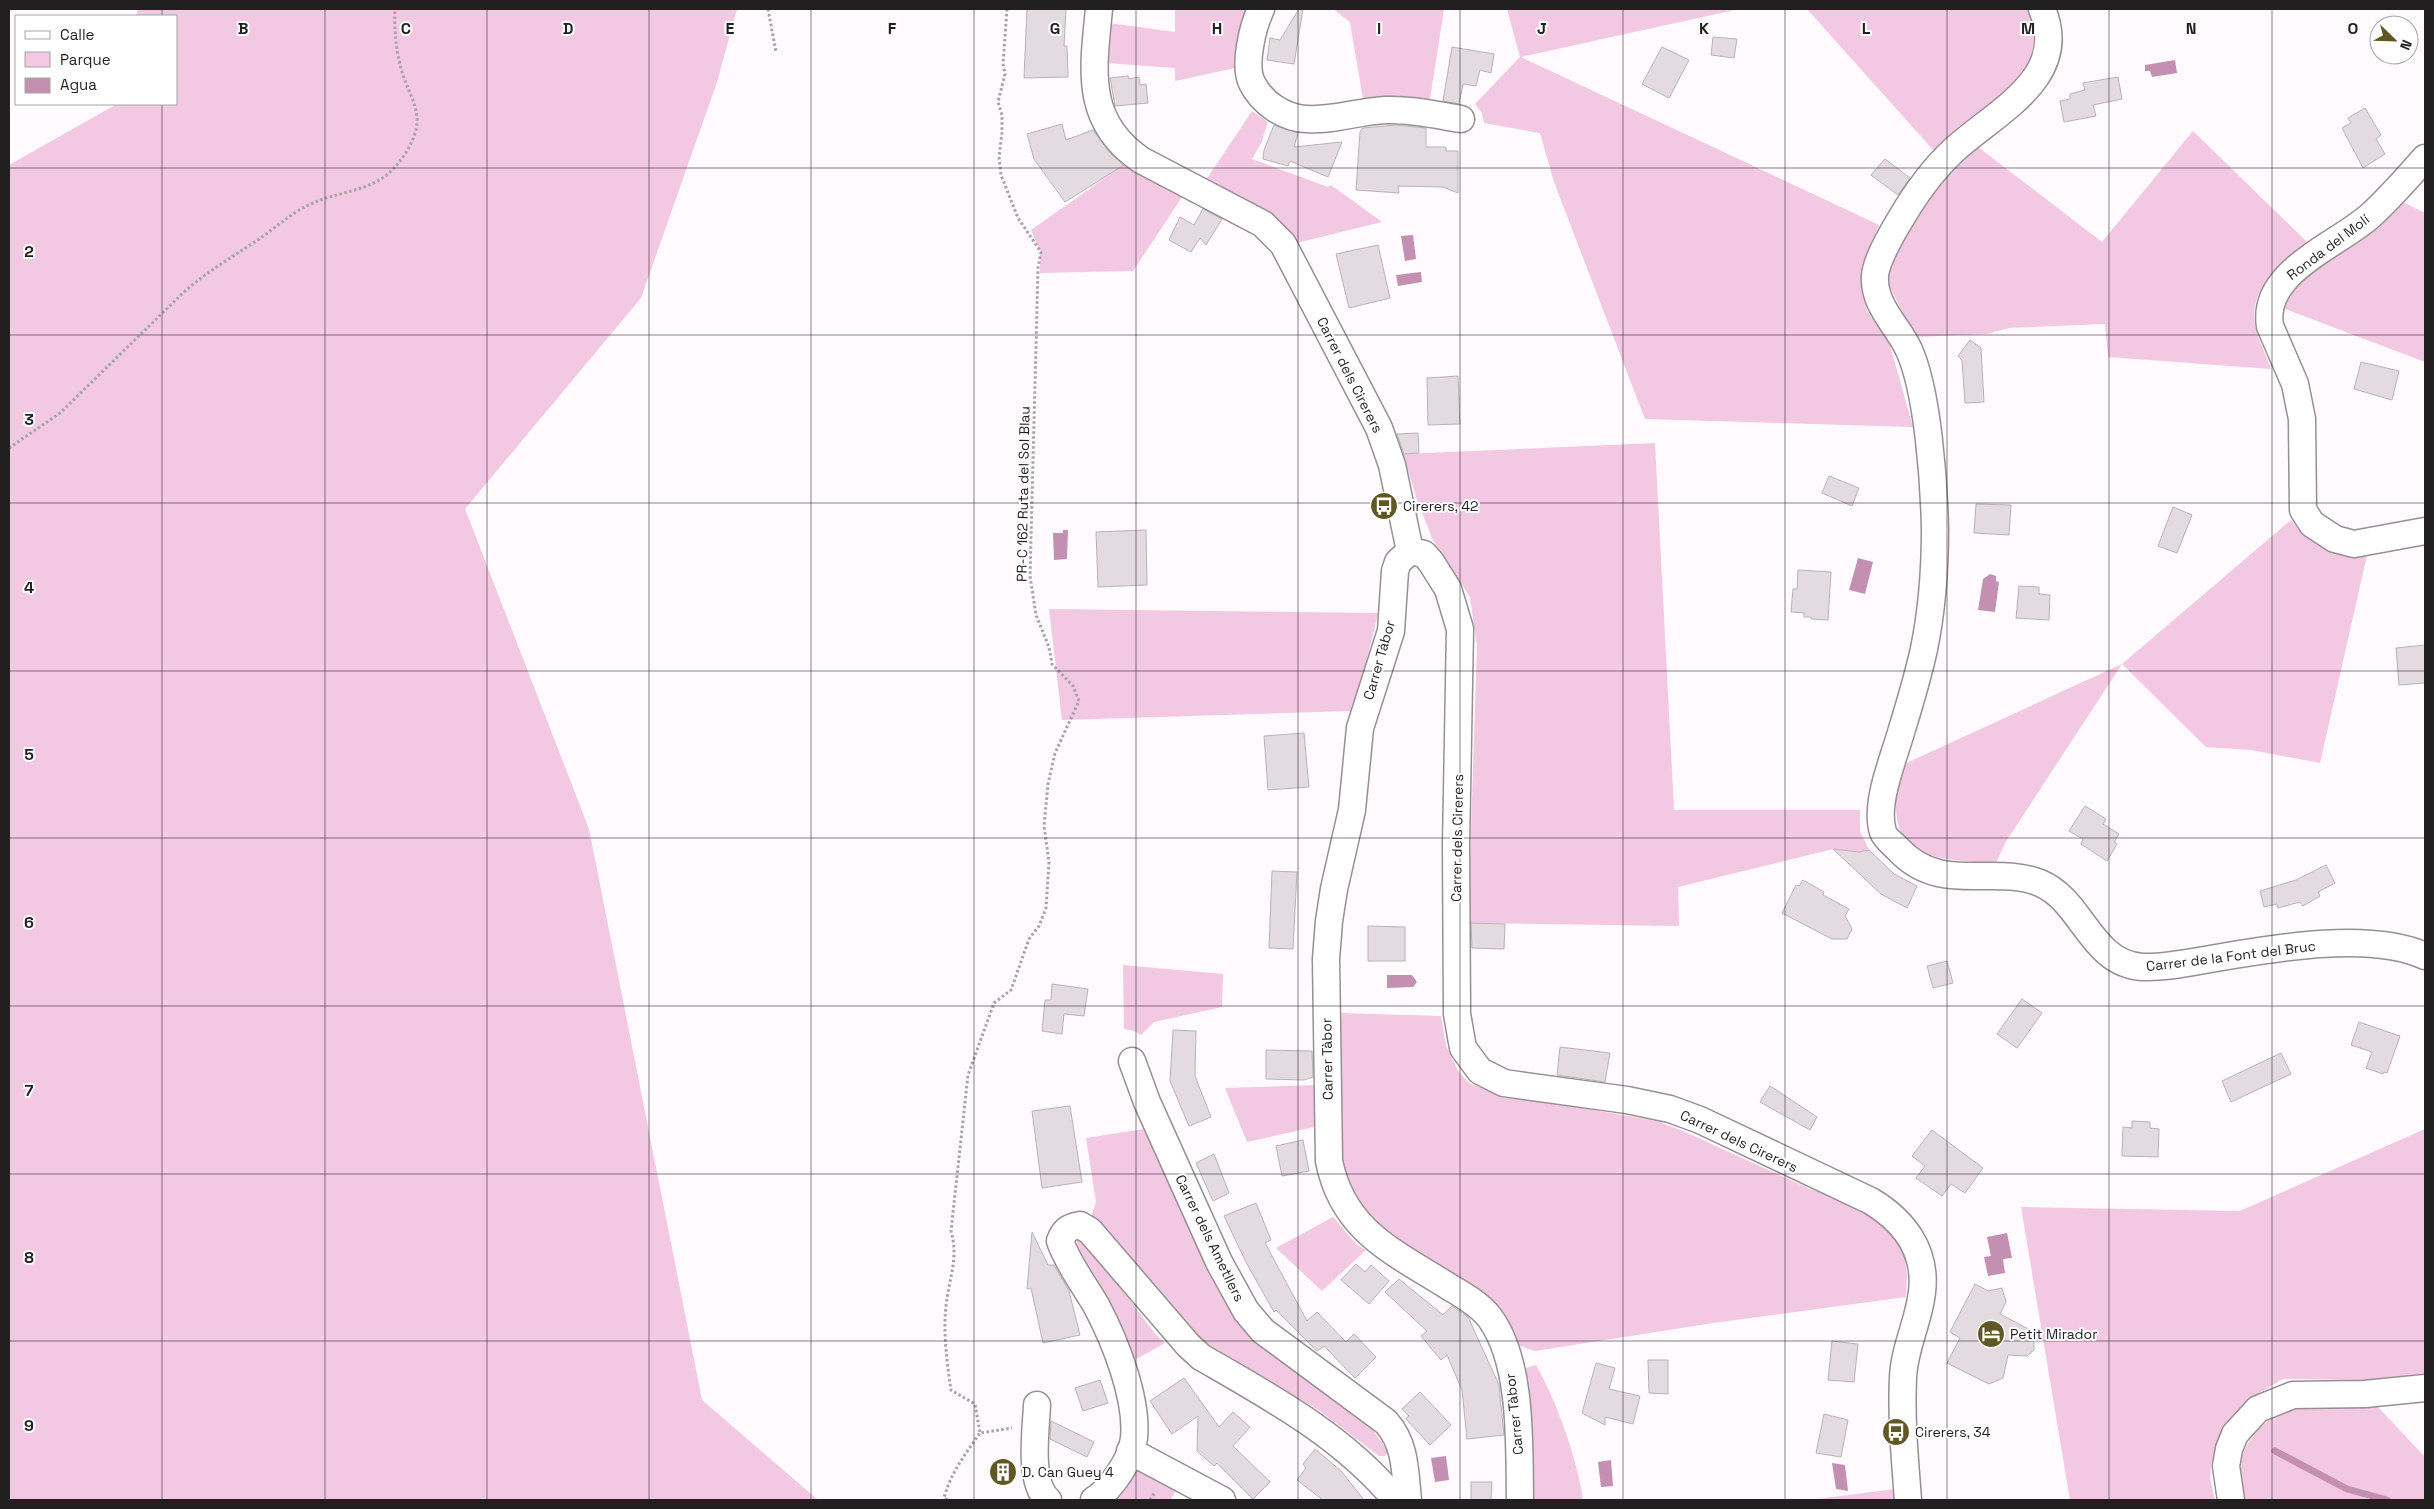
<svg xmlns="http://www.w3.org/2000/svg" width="2434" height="1509" viewBox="0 0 2434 1509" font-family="'Space Grotesk',sans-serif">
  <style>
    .green { fill: #f3c8e3 }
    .water { fill: #c490b2 }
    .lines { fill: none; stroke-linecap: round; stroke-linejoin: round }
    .stream { stroke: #c490b2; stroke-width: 7 }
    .building { fill: #e3dbe0; stroke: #bab2b7 }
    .minor-casing { stroke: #978f94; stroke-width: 29 }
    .path { stroke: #a7a4a6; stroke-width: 3; stroke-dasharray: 2.5 2.5; stroke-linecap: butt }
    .minor { stroke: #fff; stroke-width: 26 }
    .grid { fill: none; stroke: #211f20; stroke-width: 1; stroke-opacity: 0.55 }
    .labels { text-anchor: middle; stroke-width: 4; stroke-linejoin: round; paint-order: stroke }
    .street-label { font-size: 14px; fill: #211f20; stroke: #fff }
    .poi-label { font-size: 14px; fill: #211f20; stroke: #fff; text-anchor: start }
    .grid-label { font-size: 16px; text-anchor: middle; font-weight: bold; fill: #211f20; stroke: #fff; stroke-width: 4; stroke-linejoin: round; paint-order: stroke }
  </style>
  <rect width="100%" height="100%" fill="#fffafd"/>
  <g class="green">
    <polygon points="138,9 737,9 717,82 641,298 465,509 589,829 702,1400 818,1500 9,1500 9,165 117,104 176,104 176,16 136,16"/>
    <polygon points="1175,9 1248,9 1235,68 1175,81 1175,68 1106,63 1109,23 1175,32"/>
    <polygon points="1333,9 1444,9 1430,99 1397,96 1363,99 1350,22"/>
    <polygon points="1507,9 1739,9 1521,57 1879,225 1862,265 1862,289 1867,311 1889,342 1913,427 1645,419 1554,182 1540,133 1484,123 1482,113 1475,104 1520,57"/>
    <path d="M1807,9H2028C2031,17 2036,26 2037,34C2042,69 1961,131 1935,152Z"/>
    <path d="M1252,111L1268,122L1262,141L1252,159L1328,187L1331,185L1382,222L1296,243C1270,208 1243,199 1206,180Z"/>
    <path d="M2193,131L2308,243C2282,261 2248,289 2255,325C2258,340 2266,355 2271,369L2108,357L2105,324L2009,328L1986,334L1916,337L1887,282L1889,266L1898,244L1938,185L1978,147L2102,242Z"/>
    <polygon points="1125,164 1182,197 1133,271 1040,273 1040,251 1031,230"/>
    <path d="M2403,202L2425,213V362L2283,308C2299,264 2372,238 2403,202Z"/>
    <polygon points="1655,443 1674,810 1860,810 1860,831 1869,850 1859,852 1833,849 1678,887 1679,926 1468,923 1477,646 1470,597 1433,540 1417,500 1403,454"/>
    <path d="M2291,520C2310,546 2335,558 2367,555L2320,763L2251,750L2206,747L2122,664L2005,843L1996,863C1919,859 1883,856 1900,766L2122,664Z"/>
    <polygon points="1049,609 1378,613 1378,614 1361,683 1351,711 1062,720"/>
    <polygon points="1123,965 1223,974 1222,1007 1154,1022 1141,1035 1134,1031 1124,1029"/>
    <polygon points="1341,1013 1441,1016 1446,1046 1458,1071 1470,1084 1498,1093 1656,1121 1683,1131 1810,1189 1845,1201 1859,1208 1887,1227 1898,1240 1905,1259 1907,1275 1906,1297 1713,1323 1535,1351 1517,1345 1504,1313 1483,1293 1395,1238 1367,1216 1346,1182 1339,1147"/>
    <polygon points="1315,1085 1314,1127 1247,1142 1225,1088"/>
    <polygon points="1144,1129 1217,1288 1236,1320 1255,1340 1373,1430 1388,1452 1385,1456 1379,1456 1320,1411 1198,1338 1091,1217 1096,1202 1086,1138"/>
    <polygon points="2425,1129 2425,1373 2370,1380 2283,1379 2254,1396 2240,1408 2229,1423 2215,1451 2211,1464 2210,1478 2215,1500 2070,1500 2021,1207 2240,1211"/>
    <polygon points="1333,1217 1357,1245 1366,1250 1322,1291 1276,1248"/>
    <polygon points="1081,1240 1104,1265 1155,1334 1165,1343 1131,1362 1116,1320 1077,1244 1077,1241"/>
    <path d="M1536,1365C1557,1402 1577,1459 1583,1500H1533L1523,1369Z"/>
    <path d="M2369,1406L2378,1407L2425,1457V1500H2245C2243,1492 2240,1482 2239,1474C2239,1441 2272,1409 2303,1407C2325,1405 2347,1406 2369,1406Z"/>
    <polygon points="1133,1469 1138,1469 1177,1489 1170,1500 1110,1500"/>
    <polygon points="1895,1489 1896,1500 1809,1500"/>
  </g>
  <g class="water">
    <polygon points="2175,60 2177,73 2152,77 2150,71 2145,71 2145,65"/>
    <polygon points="1413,235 1416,259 1405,261 1401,236"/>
    <polygon points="1421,272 1422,282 1398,286 1396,275"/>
    <polygon points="1063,530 1068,530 1067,559 1054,560 1053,533 1063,533"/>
    <polygon points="1858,558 1873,562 1865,594 1849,590"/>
    <polygon points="1990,574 1996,576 1996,581 1999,582 1995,612 1978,610 1983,579"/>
    <polygon points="1387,975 1412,975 1417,982 1413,987 1387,988"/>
    <polygon points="2007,1233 2012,1258 2003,1259 2005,1273 1988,1276 1984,1257 1991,1256 1987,1237"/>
    <polygon points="1446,1456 1449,1480 1435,1482 1431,1458"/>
    <polygon points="1611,1460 1613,1486 1601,1487 1598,1462"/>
    <polygon points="1832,1463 1845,1465 1848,1491 1836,1489"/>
  </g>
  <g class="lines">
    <polyline class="stream" points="2275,1451 2347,1489 2387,1500"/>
  </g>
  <g class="building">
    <polygon points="1027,9 1066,9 1064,46 1067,46 1068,77 1024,78"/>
    <polygon points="1299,9 1303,9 1294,64 1267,60 1270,38 1280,40"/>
    <polygon points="1713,37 1737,39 1734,58 1711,55"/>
    <polygon points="1452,47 1494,54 1491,73 1480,70 1476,86 1463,84 1459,104 1443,101"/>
    <polygon points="1662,47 1689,60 1669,98 1642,84"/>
    <polygon points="1128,76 1129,79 1139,77 1140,85 1146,84 1148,103 1115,106 1110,78"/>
    <polygon points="2118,77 2122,99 2093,105 2096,116 2064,122 2060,101 2070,99 2070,94 2085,90 2083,83"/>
    <polygon points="2365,108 2381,135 2376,139 2385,154 2363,168 2342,128 2351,123 2348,118"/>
    <polygon points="1062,124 1066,140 1093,130 1111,154 1124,165 1065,202 1034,159 1027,134"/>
    <polygon points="1274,125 1298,133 1294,147 1342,142 1328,177 1290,161 1288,166 1263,159 1264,150"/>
    <polygon points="1395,125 1426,128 1426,147 1446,147 1446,151 1458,151 1458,193 1443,187 1398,186 1399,193 1356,190 1360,132 1363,128"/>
    <polygon points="1885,159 1910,178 1898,195 1871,175"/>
    <polygon points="1203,209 1222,219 1206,245 1200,238 1191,252 1169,240 1180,217 1194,225"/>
    <polygon points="1378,245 1390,298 1349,308 1336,254"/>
    <polygon points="1970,340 1981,348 1984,402 1965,403 1962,360 1958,356"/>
    <polygon points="2361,362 2399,371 2392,400 2354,389"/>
    <polygon points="1458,376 1460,424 1428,425 1427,378"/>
    <polygon points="1418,433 1419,453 1404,454 1397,434"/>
    <polygon points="1829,476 1859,488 1852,506 1822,493"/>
    <polygon points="1976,504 2011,505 2009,535 1974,533"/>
    <polygon points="2173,507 2192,515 2177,553 2158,546"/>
    <polygon points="1146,530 1147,585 1098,587 1096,532"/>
    <polygon points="1798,570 1831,572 1828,620 1811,619 1811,617 1804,617 1804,613 1791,612 1793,589 1797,589"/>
    <polygon points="2019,586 2039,587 2039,594 2050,595 2049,620 2016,618"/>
    <polygon points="2425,645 2425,683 2399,685 2396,648"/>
    <polygon points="1304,733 1309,787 1268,790 1264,736"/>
    <polygon points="2085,806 2106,819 2103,824 2119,834 2114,842 2117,844 2107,861 2081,844 2083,839 2069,831"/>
    <polygon points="1833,849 1859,852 1869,850 1894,874 1917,886 1907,908 1881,894"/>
    <polygon points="2326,865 2335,883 2318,892 2320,896 2303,906 2300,902 2278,908 2277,904 2264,907 2260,891 2296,880"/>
    <polygon points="1272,871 1297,872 1293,949 1269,948"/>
    <polygon points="1803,880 1824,892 1823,895 1849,909 1845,916 1852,929 1847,939 1832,939 1782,913 1796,885 1799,886"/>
    <polygon points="1471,923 1505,924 1504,949 1472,948"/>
    <polygon points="1368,926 1405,927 1405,961 1368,961"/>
    <polygon points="1947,961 1953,983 1933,988 1927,966"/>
    <polygon points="1052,984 1088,989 1084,1016 1064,1014 1062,1034 1042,1031 1045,1000 1051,1000"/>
    <polygon points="2022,999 2042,1013 2017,1048 1997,1034"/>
    <polygon points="2359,1022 2400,1036 2387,1073 2384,1072 2383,1074 2366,1068 2372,1052 2351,1045"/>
    <polygon points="1173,1030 1196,1031 1195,1076 1211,1117 1189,1126 1170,1081"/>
    <polygon points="1560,1047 1610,1053 1605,1082 1557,1075"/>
    <polygon points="1266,1050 1312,1051 1313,1077 1304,1080 1266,1079"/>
    <polygon points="2281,1053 2291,1074 2231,1102 2222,1081"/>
    <polygon points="1770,1086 1817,1117 1810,1130 1760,1102"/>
    <polygon points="1070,1106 1082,1182 1042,1188 1032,1111"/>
    <polygon points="2132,1121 2150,1122 2150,1128 2159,1129 2158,1157 2122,1156 2123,1127 2132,1128"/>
    <polygon points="1932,1130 1983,1168 1965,1193 1951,1184 1942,1196 1916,1178 1925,1166 1912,1156"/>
    <polygon points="1303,1140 1309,1171 1282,1176 1276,1146"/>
    <polygon points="1214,1154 1229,1193 1213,1201 1196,1163"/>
    <polygon points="1256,1203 1271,1240 1265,1243 1307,1321 1317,1312 1346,1342 1354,1334 1376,1357 1355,1378 1324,1346 1317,1351 1276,1310 1274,1312 1247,1264 1224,1216"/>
    <polygon points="1032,1232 1048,1265 1054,1265 1069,1291 1080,1335 1043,1343 1031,1288 1027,1289"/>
    <polygon points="1356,1264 1365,1272 1371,1265 1389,1281 1369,1304 1341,1280"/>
    <polygon points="1399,1279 1443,1315 1452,1306 1468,1317 1499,1385 1504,1435 1467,1439 1462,1390 1447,1355 1441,1360 1421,1336 1427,1331 1385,1292"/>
    <polygon points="1975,1284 1988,1291 2002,1288 2006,1302 2000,1314 2032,1331 2029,1334 2034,1342 2034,1350 2027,1356 2008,1355 2003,1378 1989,1384 1947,1363 1960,1338 1950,1332"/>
    <polygon points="1832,1341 1858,1344 1854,1382 1828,1380"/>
    <polygon points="1648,1360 1668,1360 1668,1394 1649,1393"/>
    <polygon points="1596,1363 1615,1368 1609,1389 1640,1396 1633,1424 1605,1417 1605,1425 1582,1413"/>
    <polygon points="1184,1378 1219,1427 1233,1412 1250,1427 1233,1446 1270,1482 1253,1499 1217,1463 1214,1466 1197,1451 1198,1416 1172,1434 1150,1401"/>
    <polygon points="1100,1380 1108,1403 1083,1411 1075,1388"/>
    <polygon points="1420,1392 1451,1425 1430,1445 1406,1419 1409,1416 1402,1409"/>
    <polygon points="1824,1414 1848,1420 1841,1457 1816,1453"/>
    <polygon points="1051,1421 1094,1442 1087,1457 1050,1439"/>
    <polygon points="1315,1449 1341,1471 1364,1500 1323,1500 1297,1480 1306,1468 1303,1464"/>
    <circle cx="1003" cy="1472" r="13"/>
    <polygon points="1471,1482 1492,1482 1491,1500 1471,1500"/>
  </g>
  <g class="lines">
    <g class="minor-casing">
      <g id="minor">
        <path d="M1099,9C1093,70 1084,121 1141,160L1263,224L1283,244L1379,428L1392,465L1410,551"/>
        <path d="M1261,9C1253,26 1243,65 1252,83C1262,103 1284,118 1306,119C1333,121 1359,111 1386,110C1411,109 1436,115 1461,119"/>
        <path d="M2042,9C2071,77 1997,111 1955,149C1934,168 1914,196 1900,220C1892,233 1876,261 1875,276C1873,305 1898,326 1909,350C1928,392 1934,483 1935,529C1935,568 1932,610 1924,649C1918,676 1910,703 1902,729C1894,758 1874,803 1883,832C1885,838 1893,844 1898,849C1940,895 1993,864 2040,883C2083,901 2090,963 2142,967C2166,968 2192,962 2216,958C2275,948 2370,931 2425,956"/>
        <path d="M2425,158C2407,178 2390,198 2370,216C2336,246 2261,272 2270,326L2295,384L2302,419L2303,510L2312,524L2335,539L2354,544L2425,531"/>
        <path d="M1410,551L1424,554L1431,562L1448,589L1460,629L1456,846L1457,1014L1463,1048L1480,1071L1504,1083L1627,1100L1670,1109L1700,1120L1871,1201C1904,1221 1927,1251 1922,1292C1919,1321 1904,1348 1903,1378C1901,1419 1905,1460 1908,1500"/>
        <path d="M1410,551L1398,562L1395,571L1391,631L1360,728L1352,810L1334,889L1329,921L1326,959L1329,1161C1343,1232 1396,1253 1451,1288C1465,1296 1480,1305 1490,1318C1523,1363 1519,1447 1520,1500"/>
        <path d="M1132,1061L1147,1102L1219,1262L1246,1311L1263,1331L1386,1422C1406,1444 1405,1472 1408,1500"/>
        <path d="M1037,1405C1036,1430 1028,1482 1048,1500"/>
        <polyline points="1130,1451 1222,1500"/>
        <path d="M1094,1500C1111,1489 1132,1459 1134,1438C1138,1399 1115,1341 1097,1307C1085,1286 1068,1264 1060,1241C1064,1230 1069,1227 1080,1225L1090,1231L1188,1345L1201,1357C1272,1398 1343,1436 1396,1500"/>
        <polyline points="2231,1500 2226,1466 2229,1449 2235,1434 2258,1409 2293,1395 2365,1394 2425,1388"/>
      </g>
    </g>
    <g class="path">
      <polyline points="768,9 776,52"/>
      <path d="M1007,9L1003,64L1005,74L998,102L1002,115V133L999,157L1001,175L1018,218L1041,252L1038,268L1030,576L1036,615L1049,647L1052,664L1073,686L1079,701L1055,753L1048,784L1044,826L1049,862L1046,908L1039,926L1029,939L1011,990L994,1003L968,1075L951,1231C959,1259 949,1277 946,1306C943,1333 947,1363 951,1390L975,1404L980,1433L1012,1428"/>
      <path d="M9,448L60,413L185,291C208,271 234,256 259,239C277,227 293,211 313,203C337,192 370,191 390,172C402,161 416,140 417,123C418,105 407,89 402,72C396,51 394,31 395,9"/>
      <path d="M947,1500L944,1498C950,1474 966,1453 980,1433"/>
      <polyline points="1150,1500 1155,1492"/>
    </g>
    <use href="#minor" class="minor"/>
  </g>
  <path class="grid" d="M162,9V16M325,9V1500M487,9V1500M649,9V1500M811,9V1500M974,9V1500M1136,9V1500M1298,9V1500M1460,9V1500M1623,9V1500M1785,9V1500M1947,9V1500M2109,9V1500M2272,9V1500M162,104V1500M9,168H2425M9,335H2425M9,503H2425M9,671H2425M9,838H2425M9,1006H2425M9,1174H2425M9,1341H2425"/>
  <defs>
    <g id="bus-disc" transform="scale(1.4375)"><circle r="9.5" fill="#605824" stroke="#fff"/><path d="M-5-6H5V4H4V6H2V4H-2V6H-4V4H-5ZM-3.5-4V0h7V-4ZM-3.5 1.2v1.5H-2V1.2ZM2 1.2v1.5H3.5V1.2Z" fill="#fff"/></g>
    <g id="hotel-disc" transform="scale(1.4375)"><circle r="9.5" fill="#605824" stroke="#fff"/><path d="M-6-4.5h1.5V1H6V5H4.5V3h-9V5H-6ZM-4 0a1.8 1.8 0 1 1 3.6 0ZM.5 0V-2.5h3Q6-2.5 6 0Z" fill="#fff"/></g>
    <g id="building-disc" transform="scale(1.4375)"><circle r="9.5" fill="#605824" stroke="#fff"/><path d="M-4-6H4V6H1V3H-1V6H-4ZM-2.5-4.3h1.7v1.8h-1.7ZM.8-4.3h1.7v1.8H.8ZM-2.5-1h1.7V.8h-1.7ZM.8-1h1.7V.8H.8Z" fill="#fff"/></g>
  </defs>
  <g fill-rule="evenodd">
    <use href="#bus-disc" x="1384" y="506"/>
    <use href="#hotel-disc" x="1991" y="1334"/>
    <use href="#bus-disc" x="1896" y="1432"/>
    <use href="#building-disc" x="1003" y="1472"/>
  </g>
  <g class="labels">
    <g class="street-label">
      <text transform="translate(2328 247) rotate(-37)" y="5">Ronda del Molí</text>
      <text transform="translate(1350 375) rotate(63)" y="5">Carrer dels Cirerers</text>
      <text transform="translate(1023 494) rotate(-89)" y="5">PR-C 162 Ruta del Sol Blau</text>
      <text transform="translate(1379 660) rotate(-74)" y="5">Carrer Tàbor</text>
      <text transform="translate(1457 838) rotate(-89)" y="5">Carrer dels Cirerers</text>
      <text transform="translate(2231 956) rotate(-7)" y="5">Carrer de la Font del Bruc</text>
      <text transform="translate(1327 1059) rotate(-91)" y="5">Carrer Tàbor</text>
      <text transform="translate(1739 1141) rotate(25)" y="5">Carrer dels Cirerers</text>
      <text transform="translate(1210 1238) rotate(64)" y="5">Carrer dels Ametllers</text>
      <text transform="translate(1514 1414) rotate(-96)" y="5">Carrer Tàbor</text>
    </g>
    <g class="poi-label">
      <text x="1403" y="511">Cirerers, 42</text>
      <text x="2010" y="1339">Petit Mirador</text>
      <text x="1915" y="1437">Cirerers, 34</text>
      <text x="1022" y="1477">D. Can Guey 4</text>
    </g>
  </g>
  <g class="grid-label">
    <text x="243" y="34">B</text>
    <text x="406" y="34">C</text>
    <text x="568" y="34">D</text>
    <text x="730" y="34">E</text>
    <text x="892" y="34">F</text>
    <text x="1055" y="34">G</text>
    <text x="1217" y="34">H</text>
    <text x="1379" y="34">I</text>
    <text x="1542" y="34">J</text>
    <text x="1704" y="34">K</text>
    <text x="1866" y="34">L</text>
    <text x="2028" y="34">M</text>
    <text x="2191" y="34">N</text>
    <text x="2353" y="34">O</text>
    <text x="29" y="257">2</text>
    <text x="29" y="425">3</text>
    <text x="29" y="593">4</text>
    <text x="29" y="760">5</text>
    <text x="29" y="928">6</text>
    <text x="29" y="1096">7</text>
    <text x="29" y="1263">8</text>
    <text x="29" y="1431">9</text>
  </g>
  <rect width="2434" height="1509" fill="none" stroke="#211f20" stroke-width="20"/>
  <rect x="15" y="15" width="162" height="90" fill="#ffffff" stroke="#a6a5a6"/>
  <rect x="25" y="31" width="25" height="8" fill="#ffffff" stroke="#a6a5a6"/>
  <text x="60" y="40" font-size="15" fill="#211f20">Calle</text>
  <rect x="25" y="52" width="25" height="15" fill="#f3c8e3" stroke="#a6a5a6"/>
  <text x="60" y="65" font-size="15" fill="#211f20">Parque</text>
  <rect x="25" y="78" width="25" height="15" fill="#c490b2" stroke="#a6a5a6"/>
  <text x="60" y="90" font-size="15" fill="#211f20">Agua</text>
  <g transform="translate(2394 40) rotate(113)"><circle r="24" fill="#ffffff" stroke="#a6a5a6"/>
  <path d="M0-4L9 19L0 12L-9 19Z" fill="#605824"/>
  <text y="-8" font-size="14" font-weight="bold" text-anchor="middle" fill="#211f20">N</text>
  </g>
</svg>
